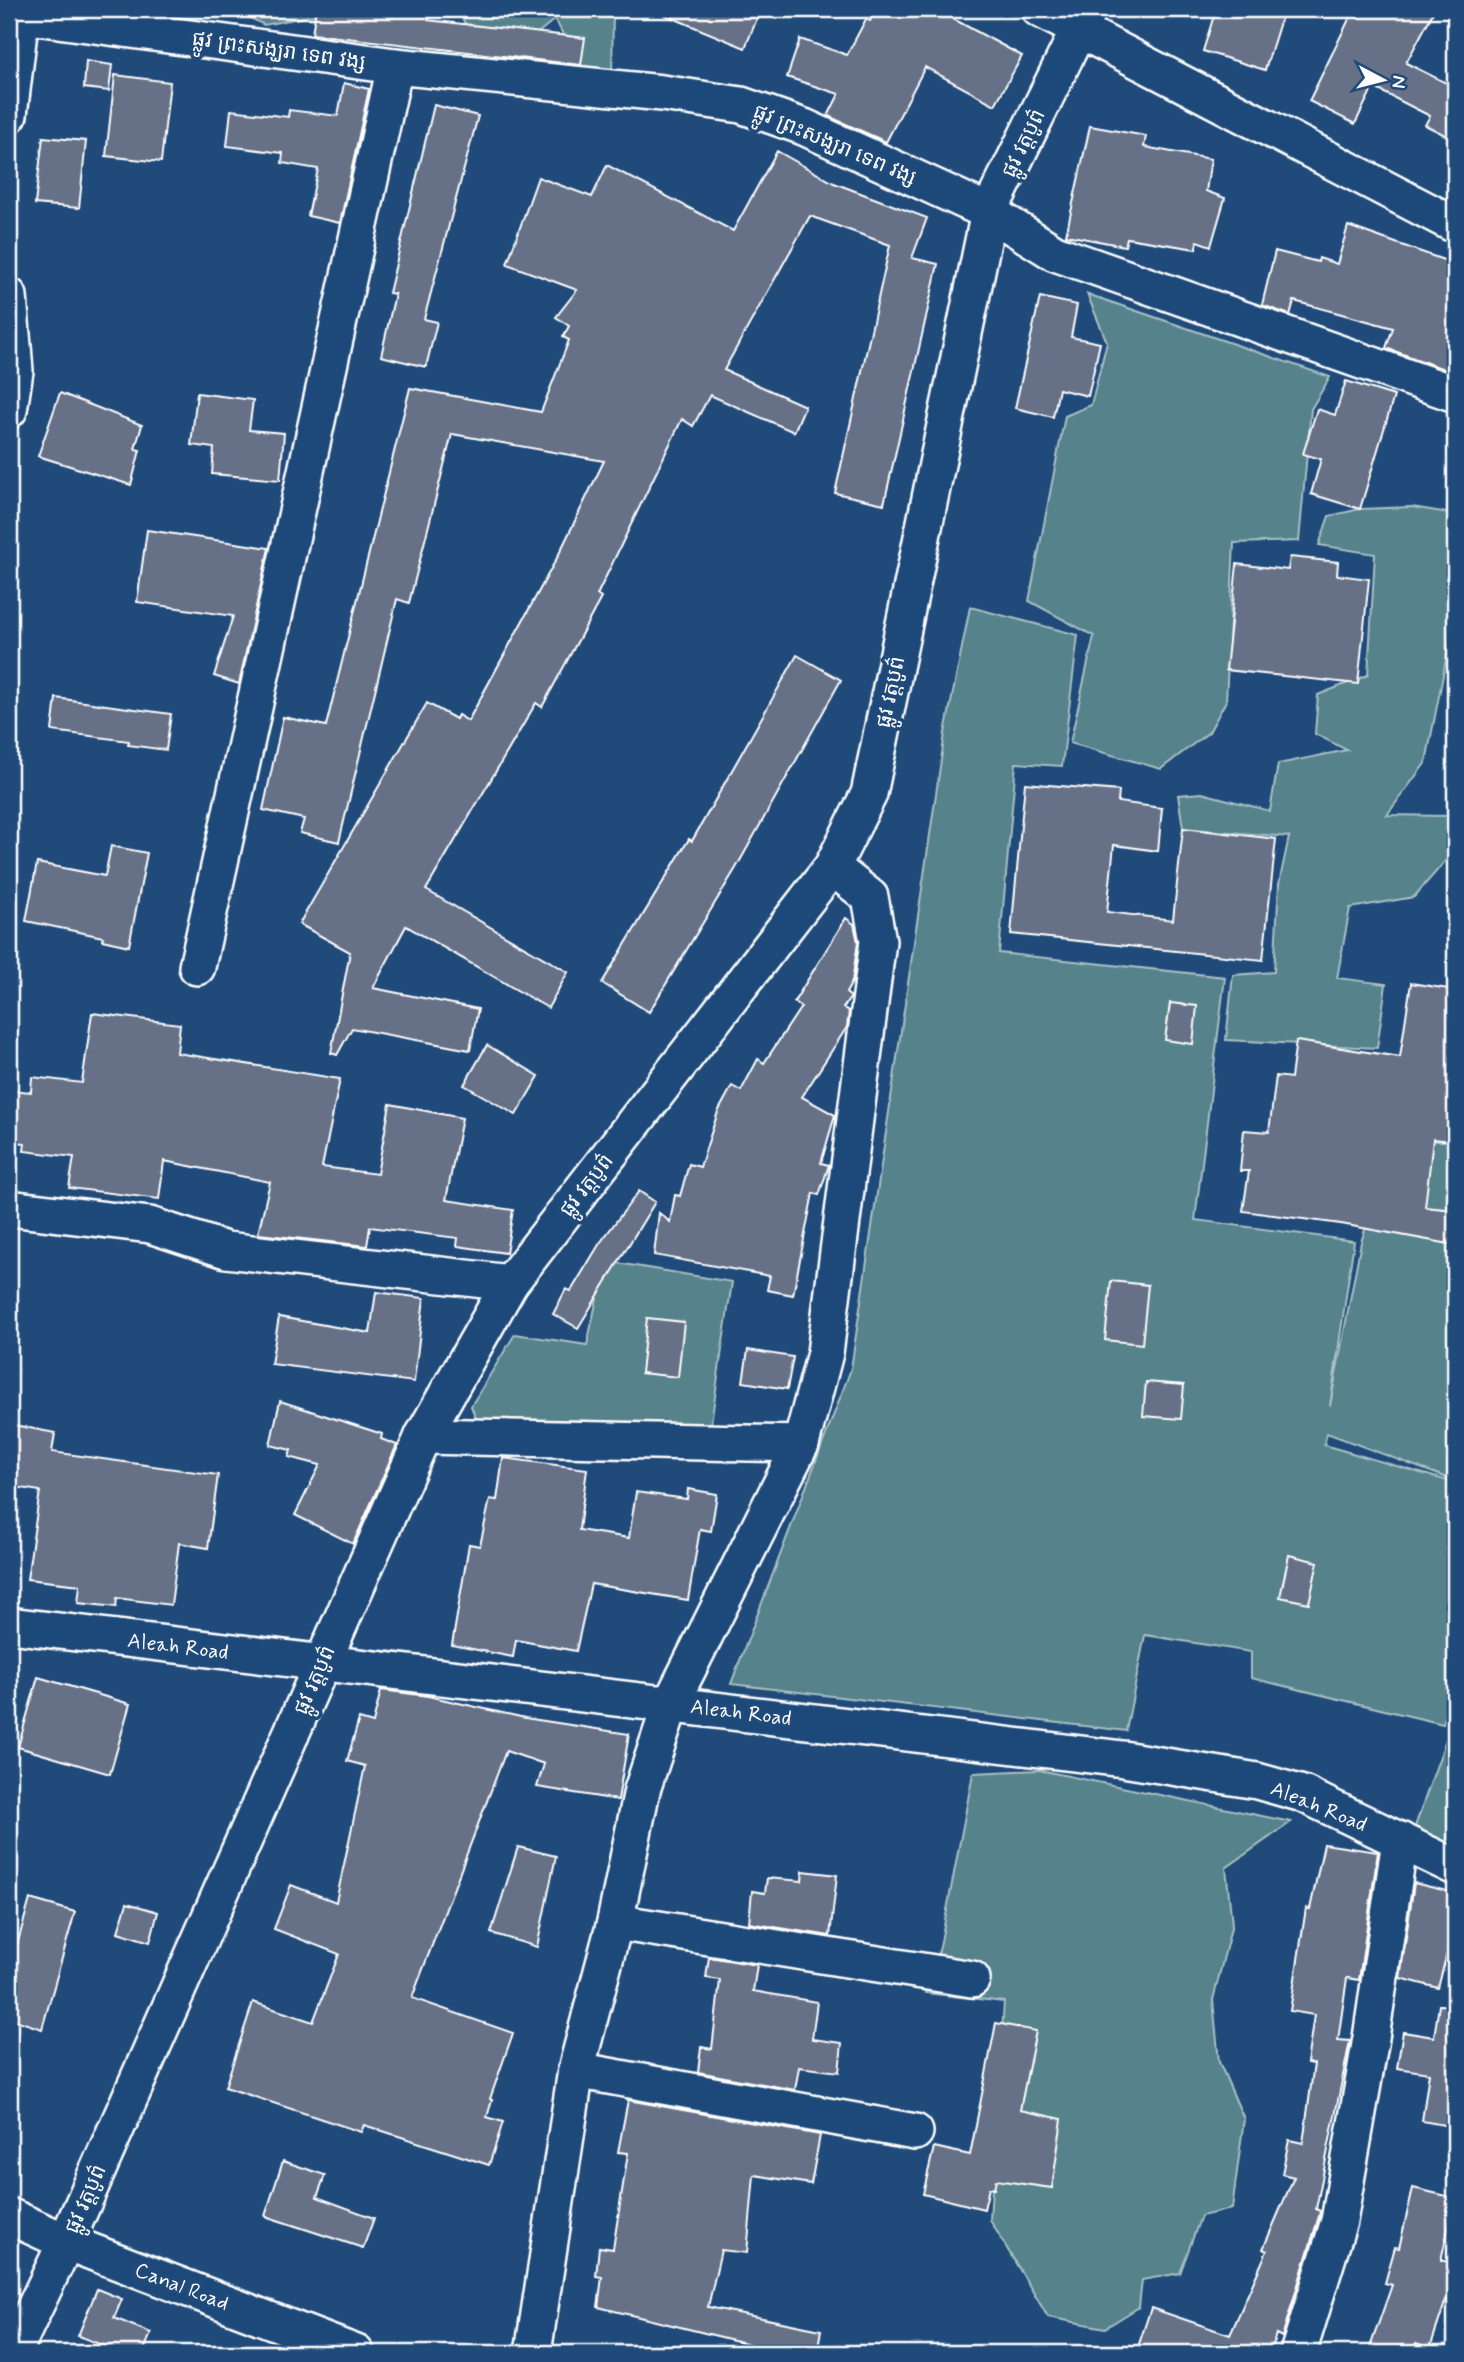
<svg xmlns="http://www.w3.org/2000/svg" width="1464" height="2362" viewBox="0 0 1464 2362" font-family="Mynerve,'Noto Sans Khmer',sans-serif">
  <style>
    .green { fill: #55828b; stroke: #aac0c5; stroke-width: 2 }
    .building { fill: #666f86; stroke: #fff; stroke-width: 2 }
    .lines { fill: none; stroke-linecap: round; stroke-linejoin: round }
    .minor-casing { stroke: #fff; stroke-width: 40 }
    .minor { stroke: #1f4a7a; stroke-width: 35 }
    .labels { text-anchor: middle; stroke-width: 7; stroke-linejoin: round; paint-order: stroke }
    .street-label { font-size: 21px; fill: #fff; stroke: #1f4a7a }
  </style>
  <rect width="100%" height="100%" fill="#1f4a7a"/>
  <filter id="ink" filterUnits="userSpaceOnUse"><feTurbulence type="fractalNoise" baseFrequency=".0143" numOctaves="2"/><feDisplacementMap in="SourceGraphic" scale="14" xChannelSelector="R" yChannelSelector="G"/><feConvolveMatrix kernelMatrix="1 2 1 2 8 2 1 2 1" color-interpolation-filters="sRGB"/></filter>
  <g filter="url(#ink)">
    <g class="green">
      <polygon points="233,9 345,9 264,25"/>
      <polygon points="457,9 613,9 612,77 589,84 555,19 533,37 466,25"/>
      <polygon points="1087,294 1330,377 1311,409 1299,541 1234,543 1226,701 1209,732 1161,769 1070,743 1094,636 1029,601 1065,416 1091,405 1107,342"/>
      <polygon points="1412,507 1455,514 1455,614 1426,762 1387,815 1449,816 1455,822 1455,850 1414,897 1350,908 1337,978 1386,984 1377,1048 1226,1040 1233,975 1274,972 1279,884 1289,837 1183,828 1178,795 1202,793 1270,811 1278,764 1347,750 1315,734 1318,695 1368,675 1375,554 1319,545 1329,516 1360,509"/>
      <polygon points="970,607 1078,635 1062,766 1016,763 999,953 1225,977 1195,1220 1354,1241 1330,1406 1361,1242 1394,1141 1451,1141 1455,1113 1455,1481 1327,1433 1324,1445 1455,1483 1455,1670 1443,1724 1251,1678 1251,1652 1145,1635 1126,1731 731,1684 851,1369 945,733"/>
      <polygon points="605,1261 732,1282 710,1430 481,1431 471,1406 515,1334 587,1345"/>
      <polygon points="1455,1714 1455,1853 1412,1835"/>
      <polygon points="1039,1770 1291,1822 1226,1868 1232,1924 1213,2000 1219,2062 1244,2119 1232,2209 1201,2216 1180,2273 1142,2280 1139,2307 1105,2328 1048,2317 990,2220 1004,2002 925,1993 940,1947 973,1773"/>
    </g>
    <g class="building">
      <polygon points="316,9 429,9 428,20 585,38 581,65 312,34"/>
      <polygon points="651,9 761,9 745,48"/>
      <polygon points="877,9 935,9 1022,56 995,105 925,67 886,142 828,116 839,94 787,77 800,39 847,55 866,19 870,21"/>
      <polygon points="1216,9 1284,9 1265,70 1203,51"/>
      <polygon points="1354,9 1435,9 1406,63 1446,83 1455,65 1455,140 1425,125 1430,116 1373,87 1355,124 1309,101"/>
      <polygon points="86,61 112,65 109,91 84,88"/>
      <polygon points="115,75 170,82 161,162 106,156"/>
      <polygon points="344,83 369,89 340,223 308,216 318,169 282,163 283,153 227,146 231,110 288,117 289,110 338,116"/>
      <polygon points="434,105 478,116 424,319 437,322 426,367 381,356 395,294 389,293"/>
      <polygon points="1090,126 1146,136 1144,147 1211,159 1206,191 1225,198 1211,246 1197,241 1196,249 1127,238 1125,246 1066,235"/>
      <polygon points="43,137 86,141 79,208 35,204"/>
      <polygon points="777,151 834,183 927,218 912,258 938,264 884,504 835,493 890,245 810,216 724,370 805,406 794,432 710,395 693,426 682,419 597,595 601,598 542,707 536,703 426,890 568,972 548,1008 406,926 373,988 478,1009 470,1050 352,1028 337,1055 331,1053 350,952 299,924 427,703 456,719 458,715 468,721 558,556 604,461 452,434 409,603 397,599 339,842 300,833 304,819 263,810 283,717 326,726 410,388 541,412 569,340 563,337 569,326 556,317 577,290 507,264 538,177 592,197 607,165 733,231"/>
      <polygon points="1348,226 1455,264 1455,373 1386,348 1393,328 1294,301 1290,315 1262,305 1275,251 1318,262 1319,258 1337,264"/>
      <polygon points="1040,297 1077,305 1071,337 1100,343 1088,396 1059,389 1053,417 1015,408"/>
      <polygon points="1346,381 1394,396 1360,509 1311,494 1321,459 1303,454 1317,409 1335,415"/>
      <polygon points="60,393 142,425 135,449 140,450 131,485 38,456"/>
      <polygon points="197,393 253,400 249,430 284,433 280,480 212,474 214,448 191,445"/>
      <polygon points="147,530 269,548 239,684 214,676 233,616 137,602"/>
      <polygon points="1290,557 1338,562 1337,575 1369,579 1358,684 1226,670 1237,564 1288,570"/>
      <polygon points="797,655 841,680 736,868 649,1012 602,983 689,839 692,841"/>
      <polygon points="56,698 171,714 166,750 128,745 129,741 52,731"/>
      <polygon points="1025,783 1119,791 1118,802 1162,808 1158,851 1114,845 1107,912 1173,920 1183,828 1276,839 1263,960 1011,934"/>
      <polygon points="111,846 147,853 129,946 102,940 103,937 26,921 37,863 105,876"/>
      <polygon points="846,918 854,924 858,942 852,982 846,993 851,997 843,1008 849,1011 847,1027 802,1097 835,1115 821,1163 829,1165 819,1195 813,1193 793,1295 767,1290 770,1276 654,1255 659,1213 670,1222 675,1195 680,1196 689,1164 700,1167 718,1112 732,1086 741,1091 758,1059 764,1063 801,1007 794,1002"/>
      <polygon points="1411,983 1455,990 1455,1112 1452,1141 1433,1139 1425,1207 1455,1210 1455,1245 1341,1224 1243,1211 1249,1171 1240,1171 1244,1130 1269,1132 1276,1076 1291,1078 1296,1041 1400,1057"/>
      <polygon points="1170,1003 1197,1006 1193,1044 1165,1040"/>
      <polygon points="92,1013 180,1024 177,1053 340,1079 322,1167 377,1174 390,1104 462,1118 446,1200 513,1210 506,1253 457,1246 458,1238 370,1227 367,1246 258,1234 270,1182 164,1161 159,1199 69,1188 74,1157 24,1151 25,1143 9,1141 9,1090 31,1092 32,1077 82,1083"/>
      <polygon points="487,1045 539,1076 516,1115 464,1085"/>
      <polygon points="639,1191 655,1202 578,1328 553,1314 566,1289 571,1291 600,1243"/>
      <polygon points="1111,1281 1148,1285 1142,1344 1105,1340"/>
      <polygon points="376,1292 424,1298 414,1382 271,1364 279,1317 370,1333"/>
      <polygon points="647,1318 684,1322 678,1377 641,1373"/>
      <polygon points="748,1350 793,1357 787,1389 743,1382"/>
      <polygon points="1146,1382 1184,1385 1181,1419 1143,1416"/>
      <polygon points="280,1401 382,1434 381,1439 397,1445 353,1544 295,1515 320,1465 289,1457 291,1450 270,1445"/>
      <polygon points="9,1424 55,1433 52,1452 218,1475 208,1548 179,1543 171,1605 117,1598 116,1607 78,1603 80,1585 27,1579 40,1491 9,1486"/>
      <polygon points="503,1458 587,1469 579,1530 629,1538 636,1492 687,1499 688,1489 717,1494 711,1531 700,1529 688,1600 591,1584 576,1651 516,1640 513,1657 452,1645 469,1544 480,1546 490,1499 497,1500"/>
      <polygon points="1289,1555 1318,1562 1309,1603 1280,1597"/>
      <polygon points="38,1677 130,1704 110,1774 18,1747"/>
      <polygon points="381,1690 428,1696 525,1718 629,1734 618,1800 537,1787 544,1764 506,1751 412,1998 513,2033 490,2099 492,2100 487,2117 503,2122 489,2165 364,2125 361,2132 225,2087 253,2002 313,2022 339,1954 274,1929 291,1885 336,1902 365,1766 347,1761 359,1719 373,1723"/>
      <polygon points="1324,1844 1378,1852 1359,1980 1347,1978 1338,2040 1350,2041 1316,2209 1320,2211 1319,2216 1282,2337 1276,2334 1270,2353 1136,2353 1151,2308 1230,2335 1267,2251 1263,2249 1294,2177 1282,2174 1289,2140 1303,2143 1314,2064 1307,2063 1314,2015 1290,2011 1306,1908 1310,1909"/>
      <polygon points="518,1847 556,1856 537,1947 491,1933"/>
      <polygon points="803,1871 837,1875 830,1936 749,1923 752,1891 765,1893 767,1878 802,1881"/>
      <polygon points="1414,1883 1455,1893 1455,1922 1438,1988 1400,1978"/>
      <polygon points="30,1899 75,1912 42,2029 9,2018 9,1973"/>
      <polygon points="127,1903 158,1912 150,1942 118,1932"/>
      <polygon points="709,1957 757,1965 753,1991 817,2002 812,2039 842,2043 839,2072 799,2067 795,2090 698,2072 701,2047 712,2049 720,1980 706,1978"/>
      <polygon points="1439,2005 1455,2006 1455,2127 1422,2121 1429,2073 1397,2068 1403,2032 1434,2037"/>
      <polygon points="996,2023 1036,2031 1020,2110 1062,2119 1052,2188 996,2180 994,2189 989,2188 984,2209 923,2194 934,2147 970,2155"/>
      <polygon points="628,2100 820,2135 811,2184 754,2175 747,2253 721,2250 708,2307 821,2330 817,2353 748,2353 750,2344 598,2307 602,2277 596,2276 599,2247 613,2249 628,2153 618,2152"/>
      <polygon points="283,2161 325,2175 317,2197 374,2218 363,2248 265,2216"/>
      <polygon points="1413,2188 1455,2198 1441,2260 1455,2264 1455,2302 1446,2300 1430,2348 1416,2343 1412,2353 1368,2353 1392,2285 1385,2283 1395,2247 1399,2248"/>
      <polygon points="97,2289 122,2299 114,2318 151,2333 143,2353 123,2353 78,2336"/>
    </g>
    <g class="lines">
      <g class="minor-casing">
        <g id="minor">
          <polyline points="12,9 21,15 395,66 662,93 741,105 804,127 989,212 1055,253 1455,394"/>
          <polyline points="1039,9 1455,225"/>
          <polyline points="9,115 21,15"/>
          <polyline points="9,296 15,371 9,410"/>
          <polyline points="197,967 395,66"/>
          <polyline points="9,1208 150,1225 226,1250 510,1283"/>
          <polyline points="423,1436 801,1444"/>
          <polyline points="9,1625 1123,1759 1257,1781 1303,1794 1455,1867"/>
          <polyline points="615,1922 972,1979"/>
          <polyline points="576,2070 915,2132"/>
          <polyline points="9,2216 66,2242 356,2353"/>
          <polyline points="13,2353 66,2242 423,1436 510,1283 832,867 869,794 989,212 1089,9"/>
          <polyline points="533,2353 576,2070 615,1922 642,1790 671,1703 801,1444 825,1353 878,941 870,897 832,867"/>
          <polyline points="1298,2353 1339,2221 1371,2038 1400,1840"/>
        </g>
      </g>
      <use href="#minor" class="minor"/>
    </g>
  </g>
  <g class="labels">
    <g class="street-label">
      <text transform="translate(279 50) rotate(8)" y="7">ផ្លូវ ព្រះសង្ឃរា ទេព វង្ស</text>
      <text transform="translate(1023 143) rotate(-64)" y="7">ផ្លូវ វត្តបូព៌</text>
      <text transform="translate(835 144) rotate(23)" y="7">ផ្លូវ ព្រះសង្ឃរា ទេព វង្ស</text>
      <text transform="translate(890 692) rotate(-78)" y="7">ផ្លូវ វត្តបូព៌</text>
      <text transform="translate(586 1185) rotate(-52)" y="7">ផ្លូវ វត្តបូព៌</text>
      <text transform="translate(178 1646) rotate(7)" y="7">Aleah Road</text>
      <text transform="translate(314 1680) rotate(-66)" y="7">ផ្លូវ វត្តបូព៌</text>
      <text transform="translate(741 1712) rotate(7)" y="7">Aleah Road</text>
      <text transform="translate(1319 1806) rotate(22)" y="7">Aleah Road</text>
      <text transform="translate(85 2199) rotate(-66)" y="7">ផ្លូវ វត្តបូព៌</text>
      <text transform="translate(182 2286) rotate(21)" y="7">Canal Road</text>
    </g>
  </g>
  <rect width="1464" height="2362" fill="none" stroke="#1f4a7a" stroke-width="35"/>
  <rect x="18" y="18" width="1429" height="2327" fill="none" stroke="#fff" stroke-width="2.5" filter="url(#ink)"/>
  <g transform="translate(1383 80) rotate(97)" stroke="#1f4a7a" stroke-width="5" paint-order="stroke">
  <path d="M0-5L12 26L0 18L-12 26Z" fill="#ffffff"/>
  <text y="-10" font-size="19" font-weight="bold" text-anchor="middle" fill="#ffffff">N</text>
  </g>
</svg>
